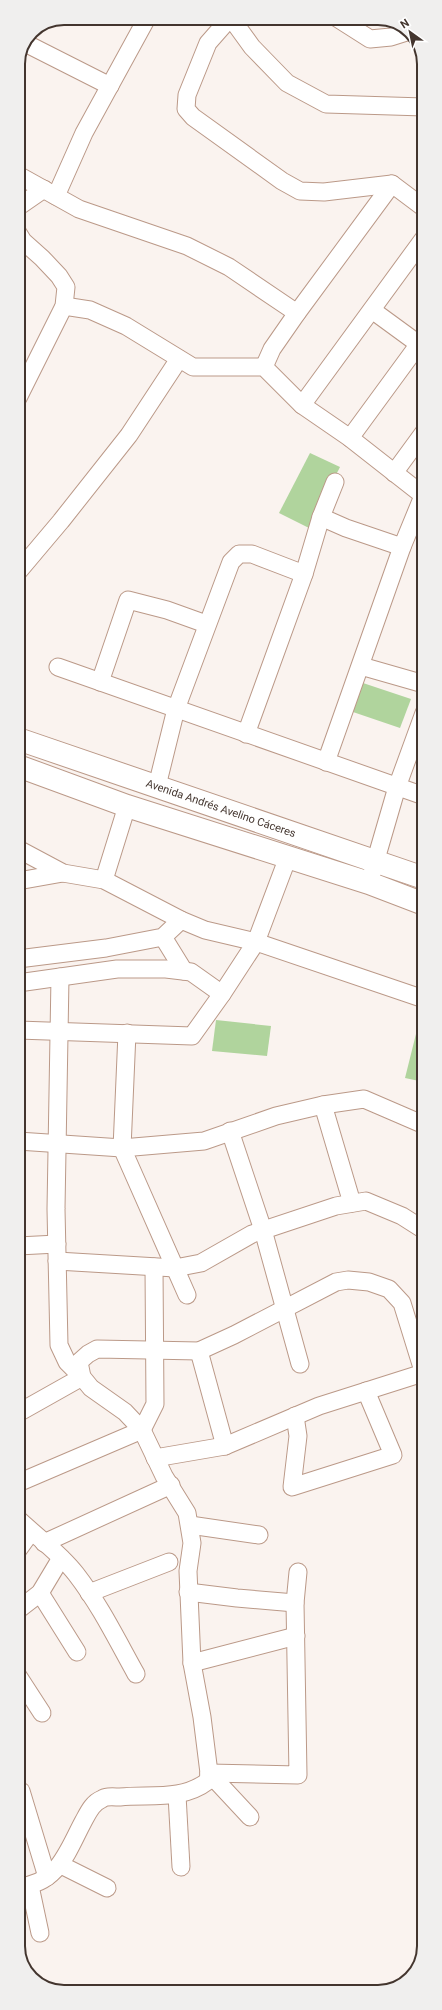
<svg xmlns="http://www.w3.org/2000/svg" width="442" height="2010" viewBox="0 0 442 2010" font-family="Roboto,sans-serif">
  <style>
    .green { fill: #b0d49d }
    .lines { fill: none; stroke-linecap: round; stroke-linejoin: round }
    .street-casing { stroke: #b98; stroke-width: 19 }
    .secondary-casing { stroke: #b98; stroke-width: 24 }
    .street { stroke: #fff; stroke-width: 17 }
    .secondary { stroke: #fff; stroke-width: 22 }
    .labels { text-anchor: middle; stroke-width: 3; stroke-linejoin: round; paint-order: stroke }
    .street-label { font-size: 11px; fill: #43352e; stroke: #fff }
    .rim { fill: none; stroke: #43352e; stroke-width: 2 }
  </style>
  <rect width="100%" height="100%" fill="#faf3ef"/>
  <g class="green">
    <polygon points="310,453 340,467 309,528 279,513"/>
    <polygon points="363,683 411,699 400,728 353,712"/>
    <polygon points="420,1018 424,1019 424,1082 405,1078"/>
    <polygon points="216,1020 271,1026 267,1056 212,1051"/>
  </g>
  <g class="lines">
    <g class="street-casing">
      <g id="street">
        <polyline points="230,18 208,43 187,95 186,109 193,117 282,181 300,191 324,192 392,184 424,208"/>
        <polyline points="231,18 252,47 287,83 326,104 424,107"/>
        <polyline points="337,18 370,39 391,37 410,31"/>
        <polyline points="27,44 110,86"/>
        <polyline points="18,175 79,209 187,246 229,267 297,313"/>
        <polyline points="56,196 84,133 147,18"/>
        <polyline points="18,207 44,189"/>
        <polyline points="18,233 23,241 42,258 59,276 66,287 64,306 18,398"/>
        <polyline points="64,306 90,310 126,326 193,367 264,367 302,405 350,438 424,496"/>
        <polyline points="372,310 424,348"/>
        <polyline points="264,367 272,349 297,313 392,184"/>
        <polyline points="302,405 424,238"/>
        <polyline points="350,438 424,337"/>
        <polyline points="394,473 424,432"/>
        <polyline points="321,517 346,528 402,547"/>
        <polyline points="18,572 61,521 129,435 179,359"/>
        <polyline points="361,666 424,684"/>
        <polyline points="58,667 424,796"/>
        <polyline points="100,682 128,600 167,610 206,624"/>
        <polyline points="246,734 304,574 321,517 335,482"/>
        <polyline points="326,762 402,547 423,496"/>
        <polyline points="157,786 176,709 231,562 239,554 252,554 304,574"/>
        <polyline points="18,849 63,873 104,880 181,920 205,930 256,942 424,999"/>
        <polyline points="372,873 397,787 424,713"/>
        <polyline points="104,880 127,806"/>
        <polyline points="18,881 63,873"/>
        <polyline points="163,937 184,971"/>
        <polyline points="18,959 106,948 163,937 181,920"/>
        <polyline points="18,983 117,969 166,969 191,972 222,994"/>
        <polyline points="18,1030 192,1036 222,994 256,942 288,857"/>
        <polyline points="127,1033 122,1148 187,1295"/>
        <polyline points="323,1105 352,1203"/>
        <polyline points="230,1131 263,1230 300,1364"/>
        <polyline points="18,1141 122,1148 204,1141 276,1116 323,1105 364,1099 422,1124 424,1121"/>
        <polyline points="18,1246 57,1244"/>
        <polyline points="57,1261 175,1268 201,1263 252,1234 336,1206 366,1201 402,1216 424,1230"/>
        <polyline points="199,1351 225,1446"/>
        <polyline points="18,1413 82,1377 67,1362 59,1345 56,1209 60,977"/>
        <polyline points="295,1416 298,1436 292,1487 393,1455 366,1391"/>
        <polyline points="155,1458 225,1446 319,1406 423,1373"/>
        <polyline points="18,1483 142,1430 155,1404 154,1267"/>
        <path d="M18,1519C37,1537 60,1553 76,1574C100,1605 117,1640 136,1674"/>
        <polyline points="190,1525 259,1535"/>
        <polyline points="44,1543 171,1485"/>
        <polyline points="18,1550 31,1532"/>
        <polyline points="188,1592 237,1598 295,1603"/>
        <polyline points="40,1593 77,1652"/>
        <polyline points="89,1593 169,1562"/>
        <polyline points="18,1610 40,1593 61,1558"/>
        <polyline points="192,1663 296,1636"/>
        <polyline points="18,1676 42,1713"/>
        <polyline points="209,1773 298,1775 295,1603 298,1572"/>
        <polyline points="209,1773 250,1817"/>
        <polyline points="21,1791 47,1877"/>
        <polyline points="177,1795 181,1867"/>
        <polyline points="61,1865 107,1888"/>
        <polyline points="30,1886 40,1933"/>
        <path d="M18,1887C58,1884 67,1852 83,1822C88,1813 92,1803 102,1799C106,1796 114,1797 120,1797C150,1794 182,1801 208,1781L209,1773L202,1717L192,1663L188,1571L192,1543L187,1513L164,1476L142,1430L125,1412L91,1388L82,1377L79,1362L88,1354L97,1349L199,1351L234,1335L336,1282L348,1280L369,1282L389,1289L402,1303L424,1374"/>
      </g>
    </g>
    <g class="secondary-casing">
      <g id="secondary">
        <polyline points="18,739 424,878"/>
        <polyline points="18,766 127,806 369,883 424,904"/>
      </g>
    </g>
    <use href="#street" class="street"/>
    <use href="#secondary" class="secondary"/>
  </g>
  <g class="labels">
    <g class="street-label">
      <text transform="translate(221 808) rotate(19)" y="4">Avenida Andrés Avelino Cáceres</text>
    </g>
  </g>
  <path d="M0 0H442V2010H0ZM64 25H378A39 39 0 0 1 417 64V1946A39 39 0 0 1 378 1985H64A39 39 0 0 1 25 1946V64A39 39 0 0 1 64 25Z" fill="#f0efee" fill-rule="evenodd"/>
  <path class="rim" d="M64 25H378A39 39 0 0 1 417 64V1946A39 39 0 0 1 378 1985H64A39 39 0 0 1 25 1946V64A39 39 0 0 1 64 25Z"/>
  <g transform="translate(410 32) rotate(327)" stroke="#ffffff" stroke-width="3" paint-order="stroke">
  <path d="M0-3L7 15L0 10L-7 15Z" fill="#43352e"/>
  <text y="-6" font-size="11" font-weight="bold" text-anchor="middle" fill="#43352e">N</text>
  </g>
</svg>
